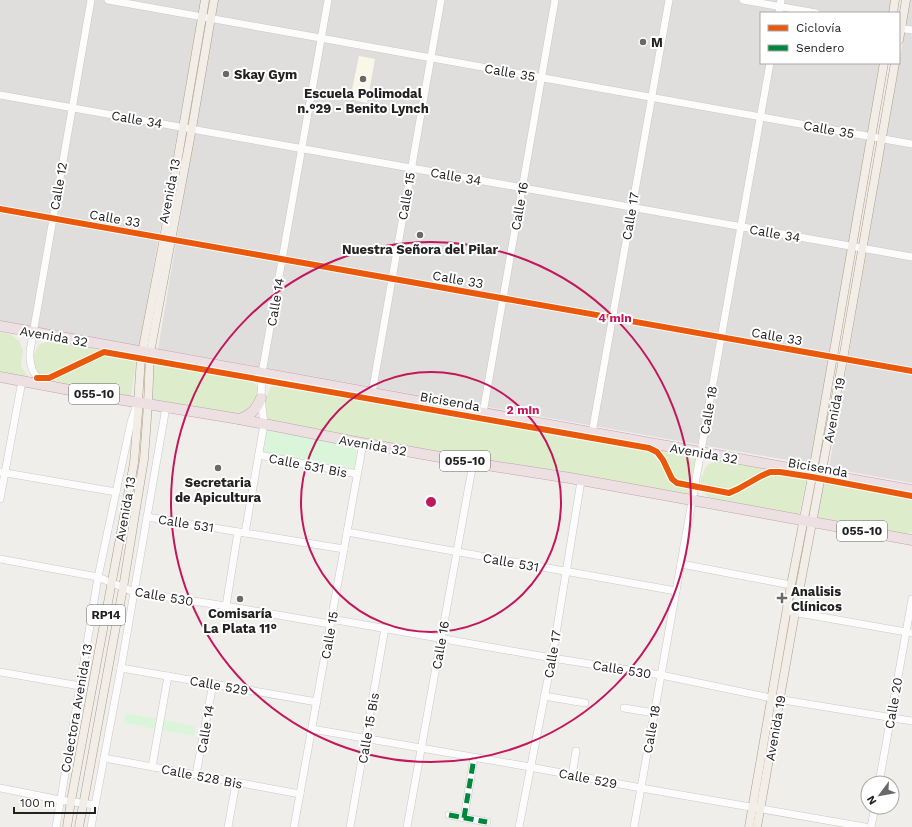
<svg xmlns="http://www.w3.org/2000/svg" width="912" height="827" font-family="'Work Sans',sans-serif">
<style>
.residential{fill:#dfdedc}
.education{fill:#f8f7e8}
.grass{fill:#ddeccb}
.park{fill:#daf5da}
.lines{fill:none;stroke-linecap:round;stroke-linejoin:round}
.minor-casing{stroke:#c9c8c7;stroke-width:8}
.major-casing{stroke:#a79c86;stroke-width:9}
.highway-casing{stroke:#c5a2ac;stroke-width:11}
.minor{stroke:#fdfcfc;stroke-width:7}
.major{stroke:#f3ede7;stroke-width:8}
.highway{stroke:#ece0e2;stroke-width:10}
.quiet{stroke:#00873e;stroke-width:5;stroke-dasharray:10 5;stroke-linecap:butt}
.cycleway-casing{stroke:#fff;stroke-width:8}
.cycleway{stroke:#e8590c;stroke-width:6}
.ring{fill:none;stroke:#c2185b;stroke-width:2}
.poi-dot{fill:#6a6968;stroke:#fff;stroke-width:1.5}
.labels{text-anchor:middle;stroke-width:4;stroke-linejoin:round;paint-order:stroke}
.shield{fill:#fff;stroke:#646464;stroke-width:1}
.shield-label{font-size:12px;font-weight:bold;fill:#222}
.poi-label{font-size:13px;font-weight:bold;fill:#222;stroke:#fff}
.street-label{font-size:13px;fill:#222;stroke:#fff}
.centre{fill:#c2185b;stroke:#fff;stroke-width:2}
.ring-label{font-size:12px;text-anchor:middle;font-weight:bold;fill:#c2185b;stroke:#fff;stroke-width:4;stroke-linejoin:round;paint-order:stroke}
</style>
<rect width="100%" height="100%" fill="#f0eeeb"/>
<g class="residential">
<path d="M 0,0 L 201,0 L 139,347 L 0,322 Z"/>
<path d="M 217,0 L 891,0 L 889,13 L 761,13 L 761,63 L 880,63 L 810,464 L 158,349 Z"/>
<path d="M 910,0 L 912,0 L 912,483 L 829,468 Z"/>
</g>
<path class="education" d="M 359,56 L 375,59 L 367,103 L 350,99 Z"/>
<g class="grass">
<path d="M 0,332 L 10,334 L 19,341 L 23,351 L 21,366 L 30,379 L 0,374 Z"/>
<path d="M 50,341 L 137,356 L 131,396 L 43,382 C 32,364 28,362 40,344 Z"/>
<path d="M 154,359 L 246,374 L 258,388 L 257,403 L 240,416 L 153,402 Z"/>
<path d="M 284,383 L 696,455 L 688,497 L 267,423 L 265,399 L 271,387 Z"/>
<path d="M 721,460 L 807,476 L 799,516 L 715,502 C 703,495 697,486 703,473 C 704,472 705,468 706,467 C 710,463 716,461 721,460 Z"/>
<path d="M 823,478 L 912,495 L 912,532 L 904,535 L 816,519 Z"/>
</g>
<g class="park">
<path d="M 266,429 L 357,445 L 354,468 L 264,453 Z"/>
<path d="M 126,713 L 195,726 L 194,736 L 124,723 Z"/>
</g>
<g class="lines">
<defs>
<g id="minor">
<path d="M 108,0 L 912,144"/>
<path d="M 743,0 L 816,13"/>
<path d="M 779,13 L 781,0"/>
<path d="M 899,28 L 912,30"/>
<path d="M 0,95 L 912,257"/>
<path d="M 0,209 L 912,371"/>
<path d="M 45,383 C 32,376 29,365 30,351 L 91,0"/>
<path d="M 372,393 L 441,0"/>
<path d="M 483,413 L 555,0"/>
<path d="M 592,433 L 669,0"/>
<path d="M 259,455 L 357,474"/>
<path d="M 0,472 L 116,492"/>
<path d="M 0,499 L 22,381"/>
<path d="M 147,517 L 344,549"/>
<path d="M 347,532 L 676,591"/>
<path d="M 245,533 L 264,424 L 261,398 L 262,373 L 328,0"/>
<path d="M 0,559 L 98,577 L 134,592 L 226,606 L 330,624"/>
<path d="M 681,564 L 791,585"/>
<path d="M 226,606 L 238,532"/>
<path d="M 787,611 L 912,633"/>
<path d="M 331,619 L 552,658 L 661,675 L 771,698 L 912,721"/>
<path d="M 121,668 L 317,702"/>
<path d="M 0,672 L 80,686"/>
<path d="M 544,696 L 585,703"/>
<path d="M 624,708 L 654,713"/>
<path d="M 312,729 L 530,767 L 641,788 L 865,827"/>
<path d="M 104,758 L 300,794"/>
<path d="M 152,767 L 168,676"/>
<path d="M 196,775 L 213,683"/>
<path d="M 572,775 L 576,751"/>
<path d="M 879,783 L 912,599"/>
<path d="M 0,788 L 60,800 L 95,805"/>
<path d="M 449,815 L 487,822"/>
<path d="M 464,818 L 474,758"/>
<path d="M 56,827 L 80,686 L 98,577 L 131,422 L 137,404"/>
<path d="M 91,827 L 121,668 L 166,407"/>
<path d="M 228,827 L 236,783"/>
<path d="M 294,827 L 363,443"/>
<path d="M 350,827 L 385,628"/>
<path d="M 407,827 L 473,463"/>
<path d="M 519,827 L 552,658 L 581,481"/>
<path d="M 634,827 L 770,63"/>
<path d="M 871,827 L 875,807"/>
</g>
<g id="major">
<path d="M 893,13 L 895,0"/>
<path d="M 899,40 L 906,0"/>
<path d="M 67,827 L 71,801 L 134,463 L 138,413 L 138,402 L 141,358 L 164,238 L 205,0"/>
<path d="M 79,827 L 123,588 L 144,459 L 148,404 L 150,353 L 192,128 L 214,0"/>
<path d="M 749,827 L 791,585 L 812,477 L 884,63"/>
<path d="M 757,827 L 795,613 L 843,359 L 895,63"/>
</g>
<g id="highway">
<path d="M 0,326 L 912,490"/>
<path d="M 0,377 L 123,400 L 239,419 L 356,442 L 473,463 L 570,478 L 912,540"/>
<path d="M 239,419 C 251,415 256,410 261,398"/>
</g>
</defs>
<use href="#minor" class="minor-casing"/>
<use href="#major" class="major-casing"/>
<use href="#highway" class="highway-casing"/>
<use href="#minor" class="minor"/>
<use href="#major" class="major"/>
<use href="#highway" class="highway"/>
<g class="quiet">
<path d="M 449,815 L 487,822"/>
<path d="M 464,818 L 474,758"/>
</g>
<defs>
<g id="cycleway">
<path d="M 0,209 L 912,371"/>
<path d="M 37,378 L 49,378 L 104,352 L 649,448 L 657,452 L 663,460 L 672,479 L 677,483 L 729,493 L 738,489 L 761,476 L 770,472 L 780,472 L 812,477 L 912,496"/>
</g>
</defs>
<use href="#cycleway" class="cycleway-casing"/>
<use href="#cycleway" class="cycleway"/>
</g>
<g class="ring">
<circle cx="431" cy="502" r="130"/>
<circle cx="431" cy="502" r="260"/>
</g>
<g class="poi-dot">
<circle cx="643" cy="42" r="4"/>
<circle cx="226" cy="74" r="4"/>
<circle cx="363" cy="79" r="4"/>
<circle cx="420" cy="235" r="4"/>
<circle cx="218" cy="468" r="4"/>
<path d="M780 592h4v4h4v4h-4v4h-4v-4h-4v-4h4z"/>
<circle cx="240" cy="599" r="4"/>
</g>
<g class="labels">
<g class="shield">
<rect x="69" y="384" width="50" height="20" rx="3"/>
<rect x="440" y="451" width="50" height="20" rx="3"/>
<rect x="837" y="521" width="50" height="20" rx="3"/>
<rect x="87" y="605" width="38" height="20" rx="3"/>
</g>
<g class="shield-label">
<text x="94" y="398">055-10</text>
<text x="465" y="465">055-10</text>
<text x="862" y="535">055-10</text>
<text x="106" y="619">RP14</text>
</g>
<g class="poi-label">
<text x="651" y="47" text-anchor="start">M</text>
<text x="234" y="79" text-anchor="start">Skay Gym</text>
<text x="363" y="98">Escuela Polimodal<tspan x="363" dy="15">n.°29 - Benito Lynch</tspan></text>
<text x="420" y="254">Nuestra Señora del Pilar</text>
<text x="218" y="487">Secretaria<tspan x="218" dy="15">de Apicultura</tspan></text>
<text x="791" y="596" text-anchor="start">Analisis<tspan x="791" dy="15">Clínicos</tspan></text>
<text x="240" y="618">Comisaría<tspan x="240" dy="15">La Plata 11°</tspan></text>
</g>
<g class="street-label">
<text transform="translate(510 72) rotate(10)" y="5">Calle 35</text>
<text transform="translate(137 119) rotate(10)" y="5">Calle 34</text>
<text transform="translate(829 129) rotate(10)" y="5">Calle 35</text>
<text transform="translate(456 176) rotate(10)" y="5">Calle 34</text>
<text transform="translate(58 186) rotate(-80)" y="5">Calle 12</text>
<text transform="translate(169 191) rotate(-79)" y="5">Avenida 13</text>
<text transform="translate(406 196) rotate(-80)" y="5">Calle 15</text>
<text transform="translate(519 206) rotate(-80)" y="5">Calle 16</text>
<text transform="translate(630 216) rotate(-80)" y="5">Calle 17</text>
<text transform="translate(115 218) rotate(10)" y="5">Calle 33</text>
<text transform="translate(775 233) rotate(10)" y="5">Calle 34</text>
<text transform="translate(458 279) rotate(10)" y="5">Calle 33</text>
<text transform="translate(275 302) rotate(-80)" y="5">Calle 14</text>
<text transform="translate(54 336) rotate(10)" y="5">Avenida 32</text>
<text transform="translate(777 336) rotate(10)" y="5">Calle 33</text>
<text transform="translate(450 401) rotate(10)" y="5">Bicisenda</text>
<text transform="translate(708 410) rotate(-80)" y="5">Calle 18</text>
<text transform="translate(834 410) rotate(-79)" y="5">Avenida 19</text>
<text transform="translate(373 445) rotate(10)" y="5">Avenida 32</text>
<text transform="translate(704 453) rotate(10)" y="5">Avenida 32</text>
<text transform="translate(308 465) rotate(11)" y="5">Calle 531 Bis</text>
<text transform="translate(818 467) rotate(10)" y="5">Bicisenda</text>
<text transform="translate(125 509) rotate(-80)" y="5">Avenida 13</text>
<text transform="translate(186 523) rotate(9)" y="5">Calle 531</text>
<text transform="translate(511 562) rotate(10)" y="5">Calle 531</text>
<text transform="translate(164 596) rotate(10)" y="5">Calle 530</text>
<text transform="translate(329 635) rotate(-80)" y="5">Calle 15</text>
<text transform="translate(440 645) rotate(-80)" y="5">Calle 16</text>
<text transform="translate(552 654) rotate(-80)" y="5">Calle 17</text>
<text transform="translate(622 669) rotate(9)" y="5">Calle 530</text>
<text transform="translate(219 685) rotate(10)" y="5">Calle 529</text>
<text transform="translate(893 703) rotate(-80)" y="5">Calle 20</text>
<text transform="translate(76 708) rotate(-80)" y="5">Colectora Avenida 13</text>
<text transform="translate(368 728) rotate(-80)" y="5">Calle 15 Bis</text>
<text transform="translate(775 728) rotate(-80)" y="5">Avenida 19</text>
<text transform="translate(205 729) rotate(-80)" y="5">Calle 14</text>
<text transform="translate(651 729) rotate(-80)" y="5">Calle 18</text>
<text transform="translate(202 776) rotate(11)" y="5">Calle 528 Bis</text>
<text transform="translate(588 778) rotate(11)" y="5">Calle 529</text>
</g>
</g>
<circle cx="431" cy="502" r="6" class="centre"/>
<g class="ring-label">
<text x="615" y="322">4 min</text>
<text x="523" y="414">2 min</text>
</g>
<rect x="760" y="12" width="140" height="52" fill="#ffffff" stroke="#a7a7a7"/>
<rect x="768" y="25" width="20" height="6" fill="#e8590c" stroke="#a7a7a7"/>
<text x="796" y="32" font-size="12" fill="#222222">Ciclovía</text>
<rect x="768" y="45" width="20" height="6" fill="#00873e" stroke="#a7a7a7"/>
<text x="796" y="52" font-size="12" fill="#222222">Sendero</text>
<g transform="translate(880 795) rotate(238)"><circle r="19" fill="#ffffff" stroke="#a7a7a7"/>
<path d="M0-3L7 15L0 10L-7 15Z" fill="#6a6968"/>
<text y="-6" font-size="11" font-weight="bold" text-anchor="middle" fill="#222222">N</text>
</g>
<path d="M14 807v6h81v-6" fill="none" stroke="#222222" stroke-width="2"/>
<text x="20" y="807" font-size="12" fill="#222222" stroke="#ffffff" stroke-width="3" paint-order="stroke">100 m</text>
</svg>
